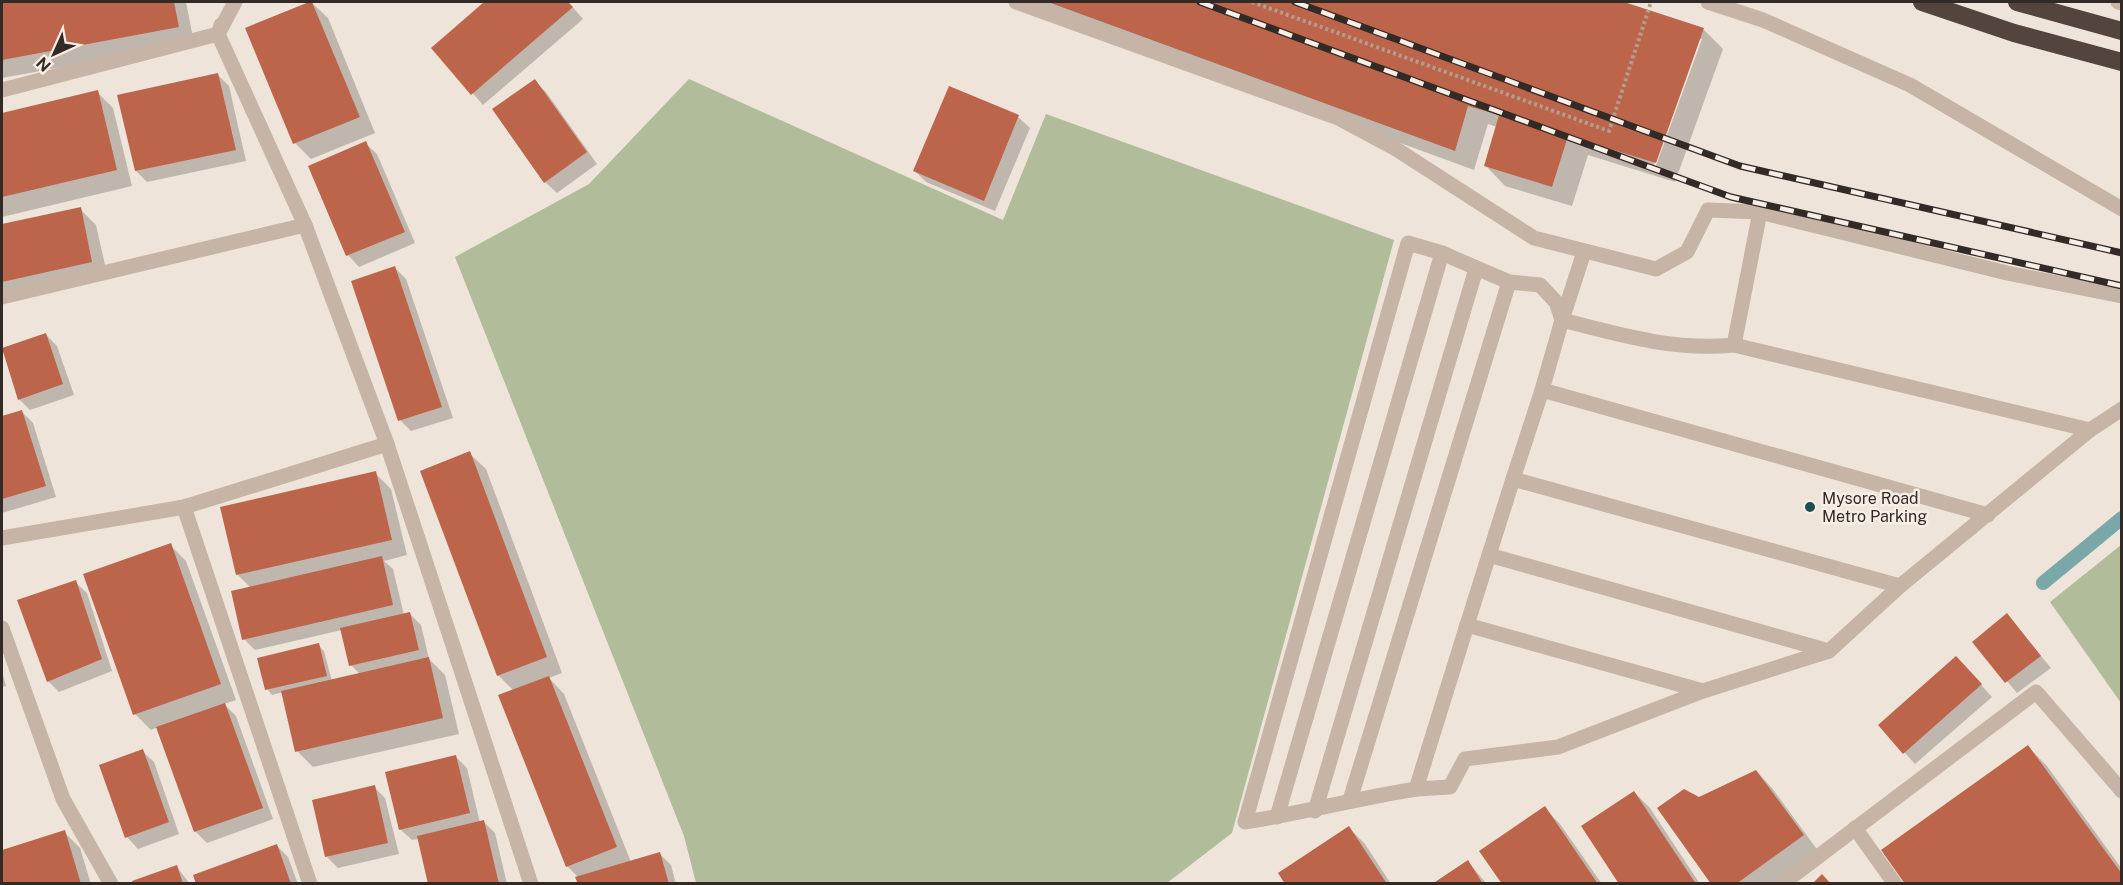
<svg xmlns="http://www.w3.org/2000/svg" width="2123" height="885" font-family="'Public Sans',sans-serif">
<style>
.green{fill:#b1bc9b}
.shadow{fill:#0003;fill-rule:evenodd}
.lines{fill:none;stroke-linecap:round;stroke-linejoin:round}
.stream{stroke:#7aa8a9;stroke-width:14}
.building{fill:#bc654a}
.path{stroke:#b19e91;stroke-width:4;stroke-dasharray:3 3;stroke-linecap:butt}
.minor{stroke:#c6b4a6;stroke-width:15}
.highway{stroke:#53443e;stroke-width:18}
.rail-casing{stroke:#322a26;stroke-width:7}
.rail{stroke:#f7efe5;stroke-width:4.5;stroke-dasharray:14;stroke-linecap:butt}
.poi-dot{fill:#204d50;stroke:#f7efe5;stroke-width:2}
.labels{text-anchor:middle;stroke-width:5;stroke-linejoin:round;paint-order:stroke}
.poi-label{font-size:16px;fill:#322a26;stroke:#f7efe5;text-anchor:start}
</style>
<rect width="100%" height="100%" fill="#efe4d9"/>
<g class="green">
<path d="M 689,79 L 1003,220 L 1046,114 L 1394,240 L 1232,833 L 1167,883 L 696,883 L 684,836 L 455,257 L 589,184 Z"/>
<path d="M 2121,545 L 2121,703 L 2050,602 Z"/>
</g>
<g class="shadow">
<path d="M 2,2 L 186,2 L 194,43 L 2,78 Z"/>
<path d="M 311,2 L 328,18 L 375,133 L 311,159 L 295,143 L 247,28 Z"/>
<path d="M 486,2 L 568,2 L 583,19 L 483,105 L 433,48 Z"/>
<path d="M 1016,2 L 1618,2 L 1704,30 L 1723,49 L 1675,182 L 1588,155 L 1572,206 L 1505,186 L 1486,166 L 1497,127 L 1488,124 L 1474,170 ZM 1699,39 L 1702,39 L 1654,171 L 1652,170 Z"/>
<path d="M 218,75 L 229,86 L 246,161 L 147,182 L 136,171 Z"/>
<path d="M 534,81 L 546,92 L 597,164 L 557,193 L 545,182 Z"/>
<path d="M 950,88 L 1018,117 L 1030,128 L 995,211 L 926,182 L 915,171 Z"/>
<path d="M 97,92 L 113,108 L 132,186 L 2,217 L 2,115 Z"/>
<path d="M 365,143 L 377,154 L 415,243 L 359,267 L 348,255 L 310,166 Z"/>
<path d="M 80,209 L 96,225 L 108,278 L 2,301 L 2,226 Z"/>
<path d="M 395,268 L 406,279 L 453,418 L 411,431 L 400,420 Z"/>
<path d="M 45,334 L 57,346 L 74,395 L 30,410 L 19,399 L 2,349 Z"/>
<path d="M 21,411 L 33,423 L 56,497 L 2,513 L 2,418 Z"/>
<path d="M 469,453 L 486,469 L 562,673 L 549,678 L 564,694 L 631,862 L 659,853 L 671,865 L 676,884 L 579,884 L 577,876 L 567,866 L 514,691 L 498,675 Z"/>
<path d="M 375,473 L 391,489 L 407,555 L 384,561 L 393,569 L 404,615 L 410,614 L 421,625 L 429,659 L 445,675 L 459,734 L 313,767 L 297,751 L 283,692 L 272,695 L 267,689 L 318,645 L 324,651 L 332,681 L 360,674 L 351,665 L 342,630 L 255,650 L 244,639 L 251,588 L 238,575 L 222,508 Z"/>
<path d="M 170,545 L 186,561 L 236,700 L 224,704 L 236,716 L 273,819 L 207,843 L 195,831 L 158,727 L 151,730 L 135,714 Z"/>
<path d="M 75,582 L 87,593 L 112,671 L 59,692 L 48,681 Z"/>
<path d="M 2007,615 L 2051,668 L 2017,693 L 1974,642 Z"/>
<path d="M 1967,669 L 1992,697 L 1915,764 L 1880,726 Z"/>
<path d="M 2,671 L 6,686 L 2,687 Z"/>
<path d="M 2028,747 L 2047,766 L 2122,869 L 2122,884 Z"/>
<path d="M 142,751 L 154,762 L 179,834 L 138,849 L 127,837 Z"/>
<path d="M 456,757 L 467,768 L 480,823 L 484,822 L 495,833 L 507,884 L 430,884 L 419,839 L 412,840 L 400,829 Z"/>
<path d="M 1756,771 L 1772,788 L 1819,852 L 1775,884 L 1713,884 Z"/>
<path d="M 374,787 L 385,798 L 399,854 L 338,868 L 327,857 Z"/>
<path d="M 1634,792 L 1650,808 L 1700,884 L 1621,884 Z"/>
<path d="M 1544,808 L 1560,824 L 1602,884 L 1504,884 Z"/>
<path d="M 1349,828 L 1365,844 L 1391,884 L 1286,884 Z"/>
<path d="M 64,832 L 80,848 L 91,884 L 2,884 L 2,851 Z"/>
<path d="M 277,846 L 288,857 L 298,884 L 197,884 Z"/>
<path d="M 1468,862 L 1487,884 L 1434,884 Z"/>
<path d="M 177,867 L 190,884 L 134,884 Z"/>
</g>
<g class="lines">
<path class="stream" d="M 2043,583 L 2122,518"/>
</g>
<g class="building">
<path d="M 2,2 L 174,2 L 179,27 L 2,60 Z"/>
<path d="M 309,2 L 312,2 L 360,117 L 293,144 L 245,28 Z"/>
<path d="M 484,2 L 568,2 L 573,7 L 471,95 L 431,48 Z"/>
<path d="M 1048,2 L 1624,2 L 1704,28 L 1656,163 L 1568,136 L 1552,187 L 1484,166 L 1499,115 L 1468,106 L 1455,151 Z"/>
<path d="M 218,73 L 236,150 L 135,171 L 117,95 Z"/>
<path d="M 535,79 L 587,152 L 544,183 L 492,109 Z"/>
<path d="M 949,86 L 1019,115 L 984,201 L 913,171 Z"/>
<path d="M 98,90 L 117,170 L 2,197 L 2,113 Z"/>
<path d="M 366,141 L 405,232 L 346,256 L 308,166 Z"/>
<path d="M 81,207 L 92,262 L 2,282 L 2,224 Z"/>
<path d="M 395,266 L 442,407 L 398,421 L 351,281 Z"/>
<path d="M 46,333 L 63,384 L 18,400 L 2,348 Z"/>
<path d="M 22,410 L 46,486 L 2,499 L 2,416 Z"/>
<path d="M 470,451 L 547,657 L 497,676 L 420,471 Z"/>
<path d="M 376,471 L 392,540 L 236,575 L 220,507 Z"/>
<path d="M 171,543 L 221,684 L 133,715 L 83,574 Z"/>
<path d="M 382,556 L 393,605 L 242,640 L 231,591 Z"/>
<path d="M 76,580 L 102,659 L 47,682 L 17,600 Z"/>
<path d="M 410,612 L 419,650 L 349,666 L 340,628 Z"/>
<path d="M 2007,613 L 2041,656 L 2005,683 L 1972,642 Z"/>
<path d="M 319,643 L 327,676 L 265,690 L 257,658 Z"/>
<path d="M 1956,656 L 1982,684 L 1903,754 L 1878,725 Z"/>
<path d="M 429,657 L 443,718 L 295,752 L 281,691 Z"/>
<path d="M 549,676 L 617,847 L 566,867 L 498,695 Z"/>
<path d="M 225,703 L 263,808 L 194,832 L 156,727 Z"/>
<path d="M 2028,745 L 2122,874 L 2122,884 L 1905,884 L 1881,850 Z"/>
<path d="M 143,749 L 169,822 L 125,838 L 99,765 Z"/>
<path d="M 456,755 L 470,813 L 399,830 L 385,772 Z"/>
<path d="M 1756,770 L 1804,835 L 1736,884 L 1711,884 L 1657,808 L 1684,789 L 1699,797 Z"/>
<path d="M 375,785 L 388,843 L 325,857 L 312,800 Z"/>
<path d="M 1634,791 L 1696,884 L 1619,884 L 1581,826 Z"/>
<path d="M 1545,806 L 1598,884 L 1502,884 L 1479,851 Z"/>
<path d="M 484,820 L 499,884 L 428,884 L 417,836 Z"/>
<path d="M 1349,826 L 1387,884 L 1285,884 L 1278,873 Z"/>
<path d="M 65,830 L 81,884 L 2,884 L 2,850 Z"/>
<path d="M 277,844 L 291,884 L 196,884 L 193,875 Z"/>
<path d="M 660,852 L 669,884 L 578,884 L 575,877 Z"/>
<path d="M 1468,860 L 1483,884 L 1432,884 Z"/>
<path d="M 177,865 L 183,884 L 133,884 L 132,881 Z"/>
<path d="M 1822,874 L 1831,884 L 1812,884 Z"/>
</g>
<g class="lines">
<path class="path" d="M 1252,2 L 1609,131 L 1651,2"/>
<g class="minor">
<path d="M 1016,2 L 1338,118 L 1396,149 L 1534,238 L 1656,269 L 1687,252 L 1708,210 L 1760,212 L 2007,273 L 2122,296"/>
<path d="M 1708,2 L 1763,20 L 1910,85 L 2122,209"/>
<path d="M 2118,2 L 2122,3"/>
<path d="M 221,25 L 218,34 L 305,225 L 387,444 L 531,884"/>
<path d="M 2,90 L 218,34 L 235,2"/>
<path d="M 1584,252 L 1562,320 C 1620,335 1674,351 1734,345 L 2090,430"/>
<path d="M 2,297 L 305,225"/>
<path d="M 1734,345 L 1760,212"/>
<path d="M 1542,390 L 1513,479 L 1900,586"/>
<path d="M 1513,479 L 1489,555 L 1829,651"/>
<path d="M 184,507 L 310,884"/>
<path d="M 2,538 L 184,507 L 387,444"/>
<path d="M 1489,555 L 1467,625 L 1703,691"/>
<path d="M 1467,625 L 1416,789 L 1450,787 L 1465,759 L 1558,747 L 1703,691 L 1829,651 L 1900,586 L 2090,430 L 2122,409"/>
<path d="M 2,628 L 63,799 L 111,884"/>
<path d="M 1416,789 C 1359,798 1303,813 1245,822 L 1408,243 L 1442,253 L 1509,282 L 1540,285 L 1556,302 L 1562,320 L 1542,390 L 1988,515"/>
<path d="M 1350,800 L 1509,282"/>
<path d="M 1315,811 L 1476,269"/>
<path d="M 1277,817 L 1442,253"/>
<path d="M 1855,828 L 1895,884"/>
<path d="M 1782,884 L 2036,692 L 2122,791"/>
</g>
<g class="highway">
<path d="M 1922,2 L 2014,33 L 2122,62"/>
<path d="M 2017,2 L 2122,31"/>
</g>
<defs>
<g id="rail">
<path d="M 1200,2 L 1731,197 L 2122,286"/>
<path d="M 1295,2 L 1740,166 L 2122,253"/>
</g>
</defs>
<use href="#rail" class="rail-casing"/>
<use href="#rail" class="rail"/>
</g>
<circle class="poi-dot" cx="1810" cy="507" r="6"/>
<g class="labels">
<g class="poi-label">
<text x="1822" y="504">Mysore Road<tspan x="1822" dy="18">Metro Parking</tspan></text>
</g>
</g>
<rect width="2123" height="885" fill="none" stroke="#322a26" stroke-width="6"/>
<g transform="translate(54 54) rotate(225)" stroke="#f7efe5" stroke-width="4.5" paint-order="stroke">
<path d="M0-4.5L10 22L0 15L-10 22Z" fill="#322a26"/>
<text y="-9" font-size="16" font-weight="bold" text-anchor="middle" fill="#322a26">N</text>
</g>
</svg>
